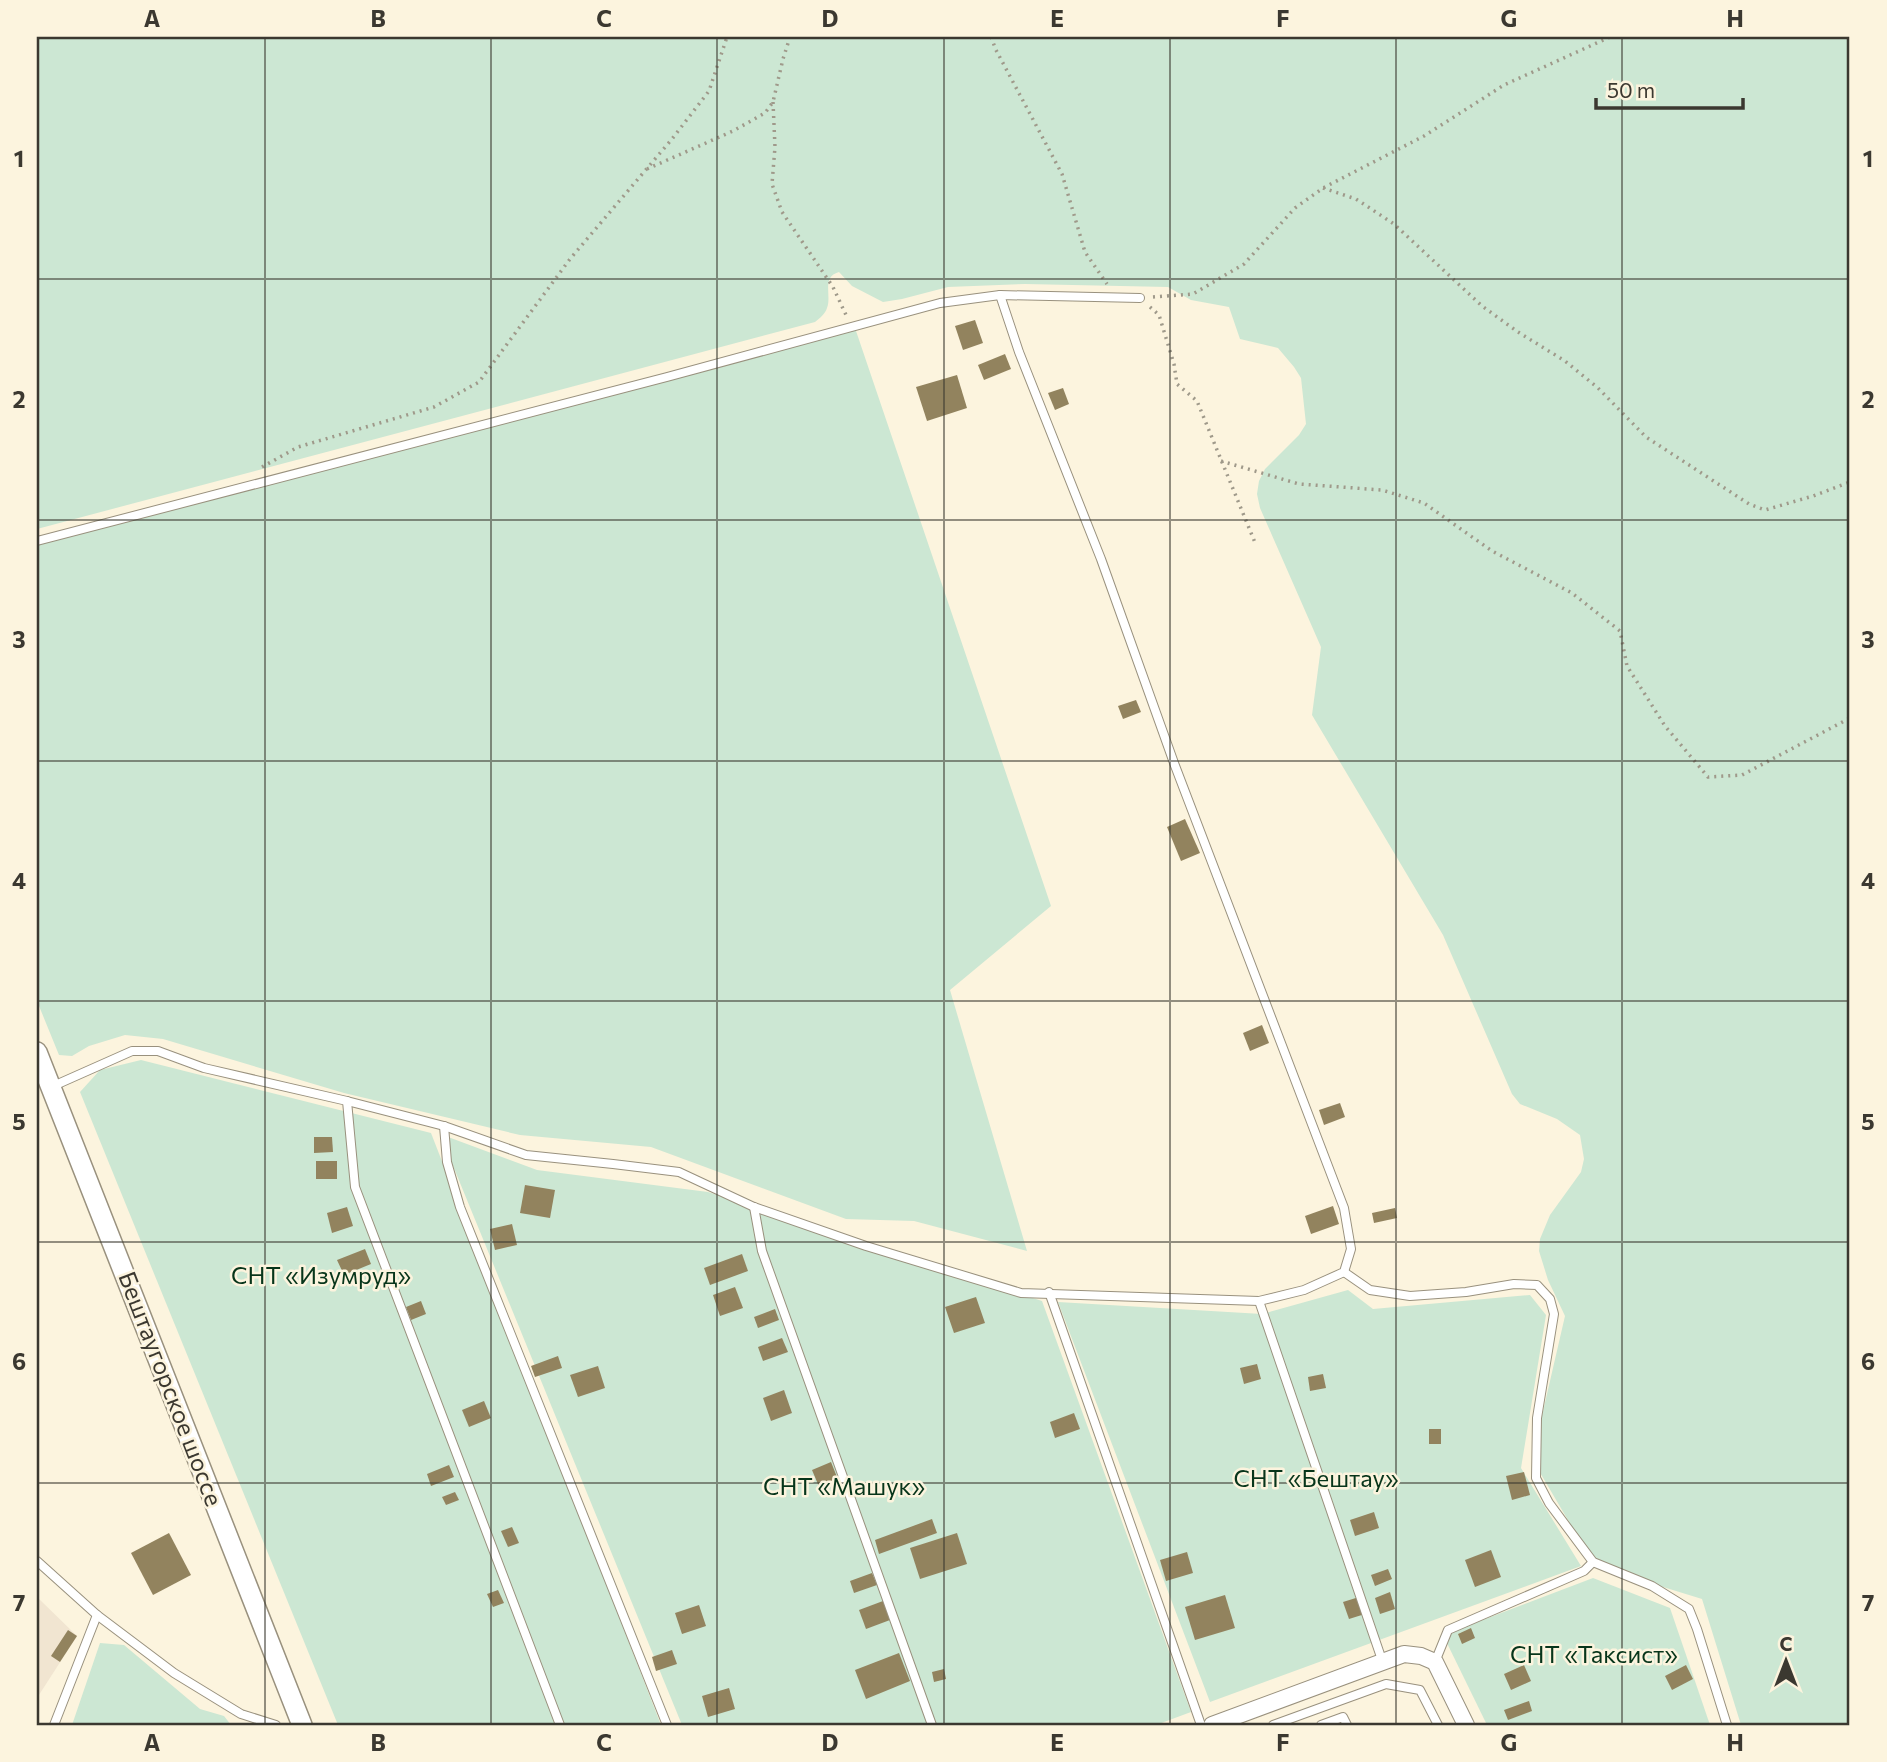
<svg xmlns="http://www.w3.org/2000/svg" width="1887" height="1762" font-family="Commissioner,sans-serif">
<style>
.industrial{fill:#f1e5d1}
.green{fill:#cce7d3}
.building{fill:#92835e}
.lines{fill:none;stroke-linecap:round;stroke-linejoin:round}
.service-casing{stroke:#99917e;stroke-width:10}
.minor-casing{stroke:#99917e;stroke-width:18}
.tertiary-casing{stroke:#99917e;stroke-width:22}
.path{stroke:#9f998a;stroke-width:3.5;stroke-dasharray:2 5;stroke-linecap:butt}
.service{stroke:#fff;stroke-width:8}
.minor{stroke:#fff;stroke-width:16}
.tertiary{stroke:#fff;stroke-width:19}
.grid{fill:none;stroke:#3b3830;stroke-width:2;stroke-opacity:0.55}
.labels{text-anchor:middle;stroke-width:5;stroke-linejoin:round;paint-order:stroke}
.park-label{font-size:24px;fill:#07351a;stroke:#fcf4de}
.street-label{font-size:24px;fill:#3b3830;stroke:#fcf4de}
.neatline{fill:none;stroke:#3b3830;stroke-width:2.5}
.grid-label{font-size:23px;text-anchor:middle;font-weight:bold;fill:#3b3830}
</style>
<rect width="100%" height="100%" fill="#fcf4de"/>
<path class="industrial" d="M 37,1597 L 77,1636 L 37,1698 Z"/>
<g class="green">
<path d="M 37,37 L 1850,37 L 1850,1725 L 1741,1725 L 1702,1599 L 1595,1566 L 1532,1459 L 1565,1316 L 1548,1280 L 1539,1251 L 1540,1239 L 1550,1215 L 1581,1172 L 1584,1159 L 1580,1135 L 1557,1119 L 1520,1104 L 1512,1094 L 1443,935 L 1312,715 L 1321,647 L 1260,508 L 1257,494 L 1259,481 L 1265,469 L 1299,435 L 1306,424 L 1301,378 L 1294,367 L 1278,348 L 1240,339 L 1229,307 L 1191,300 L 1168,287 L 1025,284 L 948,287 L 902,299 L 883,302 L 852,286 L 839,272 C 821,277 832,295 827,308 C 825,314 820,318 815,322 L 37,529 Z"/>
<path d="M 855,328 L 1051,906 L 950,990 L 1027,1251 L 914,1221 L 846,1219 L 651,1147 L 520,1135 L 344,1093 L 163,1039 L 125,1035 L 89,1046 L 72,1056 L 59,1055 L 37,1001 L 37,540 Z"/>
<path d="M 141,1060 L 431,1133 L 661,1725 L 338,1725 L 80,1092 L 100,1070 Z"/>
<path d="M 440,1134 L 537,1170 L 708,1192 L 1042,1301 L 1191,1712 L 1156,1725 L 682,1725 Z"/>
<path d="M 1348,1290 L 1373,1309 L 1530,1295 L 1546,1315 L 1521,1468 L 1581,1566 L 1210,1702 L 1058,1302 L 1262,1314 Z"/>
<path d="M 1593,1578 L 1670,1608 L 1710,1725 L 1487,1725 L 1443,1635 Z"/>
<path d="M 100,1643 L 124,1645 L 200,1709 L 224,1716 L 231,1725 L 72,1725 Z"/>
</g>
<g class="building">
<path d="M 975,320 L 983,343 L 963,350 L 955,326 Z"/>
<path d="M 1005,354 L 1011,369 L 984,380 L 978,365 Z"/>
<path d="M 957,375 L 967,408 L 927,421 L 916,387 Z"/>
<path d="M 1063,388 L 1069,404 L 1055,410 L 1048,393 Z"/>
<path d="M 1136,700 L 1141,712 L 1123,719 L 1118,706 Z"/>
<path d="M 1185,819 L 1200,853 L 1181,861 L 1167,827 Z"/>
<path d="M 1262,1025 L 1269,1043 L 1250,1051 L 1243,1033 Z"/>
<path d="M 1340,1103 L 1345,1117 L 1324,1125 L 1319,1110 Z"/>
<path d="M 314,1137 L 332,1137 L 333,1152 L 314,1153 Z"/>
<rect x="316" y="1161" width="21" height="18"/>
<path d="M 525,1185 L 555,1190 L 550,1218 L 520,1213 Z"/>
<path d="M 1333,1206 L 1339,1224 L 1311,1234 L 1305,1216 Z"/>
<path d="M 347,1207 L 353,1226 L 332,1233 L 327,1213 Z"/>
<path d="M 1395,1208 L 1397,1218 L 1374,1223 L 1372,1213 Z"/>
<path d="M 512,1224 L 517,1245 L 495,1250 L 490,1229 Z"/>
<path d="M 365,1249 L 371,1264 L 344,1275 L 337,1260 Z"/>
<path d="M 742,1254 L 748,1271 L 710,1285 L 704,1268 Z"/>
<path d="M 735,1287 L 743,1308 L 720,1316 L 713,1295 Z"/>
<path d="M 976,1297 L 985,1323 L 954,1333 L 945,1307 Z"/>
<path d="M 421,1301 L 426,1314 L 411,1320 L 406,1307 Z"/>
<path d="M 775,1309 L 779,1320 L 758,1328 L 754,1317 Z"/>
<path d="M 782,1338 L 788,1352 L 763,1361 L 758,1347 Z"/>
<path d="M 558,1356 L 562,1368 L 535,1377 L 531,1366 Z"/>
<path d="M 1257,1364 L 1261,1379 L 1244,1384 L 1240,1368 Z"/>
<path d="M 598,1366 L 605,1388 L 578,1397 L 570,1375 Z"/>
<path d="M 1323,1374 L 1326,1388 L 1310,1391 L 1308,1377 Z"/>
<path d="M 784,1390 L 792,1413 L 771,1421 L 763,1398 Z"/>
<path d="M 484,1401 L 491,1418 L 469,1427 L 462,1410 Z"/>
<path d="M 1074,1413 L 1080,1429 L 1055,1438 L 1050,1422 Z"/>
<rect x="1429" y="1429" width="12" height="15"/>
<path d="M 831,1462 L 839,1482 L 820,1489 L 812,1470 Z"/>
<path d="M 449,1465 L 454,1477 L 431,1486 L 427,1474 Z"/>
<path d="M 1524,1472 L 1530,1495 L 1512,1500 L 1506,1476 Z"/>
<path d="M 455,1492 L 459,1500 L 446,1505 L 442,1497 Z"/>
<path d="M 1374,1512 L 1379,1528 L 1355,1536 L 1350,1520 Z"/>
<path d="M 932,1519 L 937,1533 L 879,1554 L 875,1540 Z"/>
<path d="M 512,1527 L 519,1543 L 508,1547 L 501,1531 Z"/>
<path d="M 169,1533 L 191,1575 L 153,1595 L 131,1553 Z"/>
<path d="M 957,1533 L 967,1564 L 920,1579 L 910,1548 Z"/>
<path d="M 1491,1550 L 1501,1577 L 1475,1587 L 1465,1560 Z"/>
<path d="M 1187,1552 L 1193,1573 L 1166,1581 L 1160,1560 Z"/>
<path d="M 1388,1569 L 1392,1579 L 1375,1586 L 1371,1575 Z"/>
<path d="M 872,1573 L 877,1585 L 854,1593 L 850,1581 Z"/>
<path d="M 498,1590 L 504,1603 L 493,1607 L 487,1594 Z"/>
<path d="M 1390,1592 L 1395,1609 L 1380,1614 L 1375,1598 Z"/>
<path d="M 1225,1595 L 1235,1628 L 1195,1640 L 1185,1607 Z"/>
<path d="M 1359,1597 L 1365,1614 L 1349,1619 L 1343,1602 Z"/>
<path d="M 883,1601 L 890,1620 L 866,1629 L 859,1610 Z"/>
<path d="M 699,1605 L 706,1626 L 682,1634 L 675,1613 Z"/>
<path d="M 1471,1628 L 1475,1638 L 1462,1644 L 1458,1634 Z"/>
<path d="M 68,1630 L 77,1636 L 60,1662 L 51,1656 Z"/>
<path d="M 672,1650 L 677,1664 L 656,1671 L 652,1657 Z"/>
<path d="M 899,1653 L 910,1681 L 866,1699 L 855,1670 Z"/>
<path d="M 1524,1665 L 1531,1681 L 1511,1690 L 1504,1674 Z"/>
<path d="M 1686,1665 L 1693,1679 L 1672,1690 L 1665,1676 Z"/>
<path d="M 944,1669 L 946,1679 L 934,1682 L 932,1672 Z"/>
<path d="M 729,1688 L 735,1709 L 708,1717 L 702,1696 Z"/>
<path d="M 1529,1701 L 1532,1711 L 1508,1720 L 1504,1710 Z"/>
</g>
<g class="lines">
<defs>
<g id="service">
<path d="M 37,541 L 667,377 L 940,303 L 1000,295 L 1140,298"/>
<path d="M 51,1087 L 132,1051 L 158,1051 L 204,1068 L 347,1101 L 444,1126 L 526,1155 L 613,1164 L 679,1172 L 754,1207 L 866,1246 L 1021,1293 L 1259,1301 L 1304,1290 L 1344,1272 L 1351,1249 L 1344,1208 L 1174,763 L 1101,559 L 1019,352 L 1000,295"/>
<path d="M 347,1101 L 355,1187 L 560,1725"/>
<path d="M 444,1126 L 447,1162 L 460,1207 L 667,1725"/>
<path d="M 754,1207 L 762,1251 L 932,1725"/>
<path d="M 1344,1272 L 1370,1290 L 1410,1296 L 1466,1292 L 1514,1284 L 1537,1285 L 1550,1299 L 1554,1314 L 1537,1418 L 1536,1478 L 1549,1503 L 1593,1562 L 1652,1586 L 1689,1609 L 1697,1629 L 1727,1725"/>
<path d="M 1049,1292 L 1201,1725"/>
<path d="M 1259,1301 L 1382,1660"/>
<path d="M 37,1561 L 97,1615 L 174,1673 L 241,1714 L 276,1725"/>
<path d="M 1435,1662 L 1448,1630 L 1584,1571 L 1593,1562"/>
<path d="M 54,1725 L 97,1615"/>
<path d="M 1273,1725 L 1386,1684 L 1420,1690 L 1438,1725"/>
<path d="M 1321,1725 L 1343,1717 L 1347,1725"/>
</g>
<path id="minor" d="M 1212,1725 L 1404,1654 L 1421,1656 L 1435,1662 L 1466,1725"/>
<path id="tertiary" d="M 37,1052 L 302,1725"/>
</defs>
<use href="#service" class="service-casing"/>
<use href="#minor" class="minor-casing"/>
<use href="#tertiary" class="tertiary-casing"/>
<g class="path">
<path d="M 991,37 L 996,50 L 1062,174 L 1085,252 L 1107,284"/>
<path d="M 773,102 L 775,147 L 772,184 L 782,212 L 833,287 L 846,315"/>
<path d="M 647,169 L 733,131 L 765,113 L 773,102 L 783,59 L 790,37"/>
<path d="M 1323,188 L 1356,199 L 1394,224 L 1482,306 L 1518,332 L 1565,361 L 1598,388 L 1646,437 L 1749,504 L 1765,510 L 1813,496 L 1850,482"/>
<path d="M 1153,297 L 1193,294 L 1244,264 L 1295,208 L 1323,188 L 1424,136 L 1504,85 L 1610,37"/>
<path d="M 1150,307 L 1159,315 L 1174,364 L 1177,384 L 1197,401 L 1256,545"/>
<path d="M 1221,461 L 1299,484 L 1382,490 L 1424,503 L 1492,551 L 1572,593 L 1620,631 L 1627,666 L 1665,726 L 1708,777 L 1742,775 L 1850,718"/>
<path d="M 262,467 L 298,447 L 434,407 L 479,382 L 570,259 L 672,139 L 709,91 L 727,37"/>
</g>
<use href="#service" class="service"/>
<use href="#minor" class="minor"/>
<use href="#tertiary" class="tertiary"/>
</g>
<path class="grid" d="M 265,37 L 265,1725M 491,37 L 491,1725M 717,37 L 717,1725M 944,37 L 944,1725M 1170,37 L 1170,1725M 1396,37 L 1396,1725M 1622,37 L 1622,1725M 37,279 L 1850,279M 37,520 L 1850,520M 37,761 L 1850,761M 37,1001 L 1850,1001M 37,1242 L 1850,1242M 37,1483 L 1850,1483"/>
<g class="labels">
<g class="park-label">
<text x="321" y="1284">СНТ «Изумруд»</text>
<text x="1316" y="1487">СНТ «Бештау»</text>
<text x="844" y="1495">СНТ «Машук»</text>
<text x="1594" y="1663">СНТ «Таксист»</text>
</g>
<g class="street-label">
<text transform="translate(170 1389) rotate(69)" y="8">Бештаугорское шоссе</text>
</g>
</g>
<rect width="1887" height="1762" fill="none" stroke="#fcf4de" stroke-width="77"/>
<g transform="translate(1786 1661)" stroke="#fcf4de" stroke-width="5" paint-order="stroke">
<path d="M0-5L12 26L0 18L-12 26Z" fill="#3b3830"/>
<text y="-10" font-size="19" font-weight="bold" text-anchor="middle" fill="#3b3830">С</text>
</g>
<path d="M1596 98v10h147v-10" fill="none" stroke="#3b3830" stroke-width="3.5"/>
<text x="1607" y="98" font-size="21" fill="#3b3830" stroke="#fcf4de" stroke-width="5" paint-order="stroke">50 m</text>
<rect x="38" y="38" width="1810" height="1686" class="neatline"/>
<g class="grid-label">
<text x="152" y="27">A</text>
<text x="378" y="27">B</text>
<text x="604" y="27">C</text>
<text x="830" y="27">D</text>
<text x="1057" y="27">E</text>
<text x="1283" y="27">F</text>
<text x="1509" y="27">G</text>
<text x="1735" y="27">H</text>
<text x="19" y="167">1</text>
<text x="1868" y="167">1</text>
<text x="19" y="408">2</text>
<text x="1868" y="408">2</text>
<text x="19" y="648">3</text>
<text x="1868" y="648">3</text>
<text x="19" y="889">4</text>
<text x="1868" y="889">4</text>
<text x="19" y="1130">5</text>
<text x="1868" y="1130">5</text>
<text x="19" y="1370">6</text>
<text x="1868" y="1370">6</text>
<text x="19" y="1611">7</text>
<text x="1868" y="1611">7</text>
<text x="152" y="1751">A</text>
<text x="378" y="1751">B</text>
<text x="604" y="1751">C</text>
<text x="830" y="1751">D</text>
<text x="1057" y="1751">E</text>
<text x="1283" y="1751">F</text>
<text x="1509" y="1751">G</text>
<text x="1735" y="1751">H</text>
</g>
</svg>
